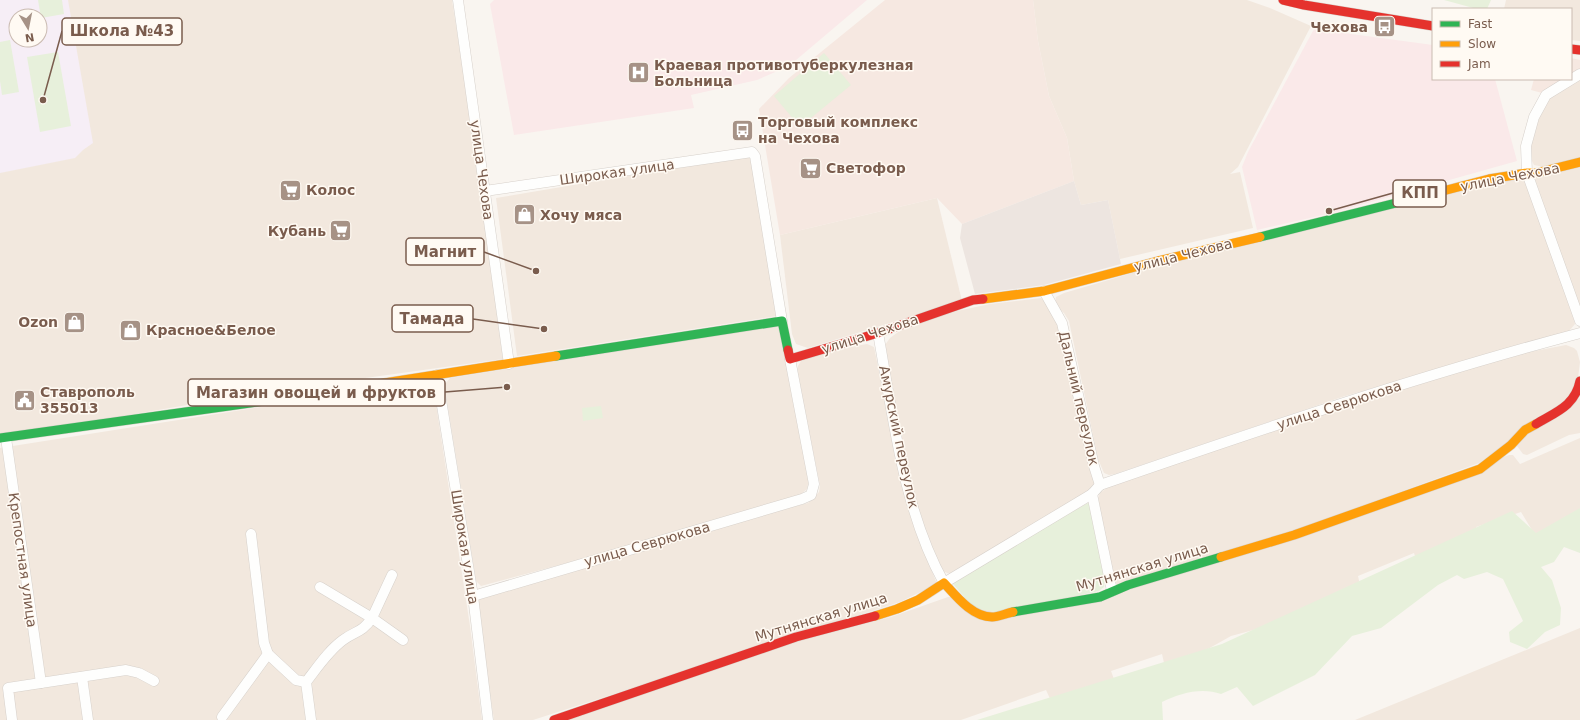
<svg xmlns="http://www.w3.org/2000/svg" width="1580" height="720" font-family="'DejaVu Sans',sans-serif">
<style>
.residential{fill:#f2e8de;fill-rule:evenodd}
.commercial{fill:#f6e8e1}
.industrial{fill:#ede5e0}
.education{fill:#f6eef6;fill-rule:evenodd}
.medical{fill:#fae9e9}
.green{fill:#e7f0db}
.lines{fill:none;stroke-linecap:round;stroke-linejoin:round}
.street-casing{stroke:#d7d1cb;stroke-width:11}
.fast-casing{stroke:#d9d2cb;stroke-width:10}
.slow-casing{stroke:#d9d2cb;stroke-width:10}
.jam-casing{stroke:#d9d2cb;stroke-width:10}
.street{stroke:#fefefd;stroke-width:10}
.fast{stroke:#30b455;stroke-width:9}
.slow{stroke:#ff9f0a;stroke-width:9}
.jam{stroke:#e5322d;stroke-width:9}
.labels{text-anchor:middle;stroke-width:3;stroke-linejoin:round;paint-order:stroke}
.poi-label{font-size:14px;font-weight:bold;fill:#7a5c4d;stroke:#fffaf3;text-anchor:start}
.street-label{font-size:14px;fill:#7a5c4d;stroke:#fffaf3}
.leader{fill:none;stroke:#7a5c4d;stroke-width:1.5}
.callout-dot{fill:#7a5c4d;stroke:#fffaf3;stroke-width:1.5}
.callout{fill:#fffaf3;stroke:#7a5c4d;stroke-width:1.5}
.callout-label{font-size:15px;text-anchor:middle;font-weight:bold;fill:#7a5c4d}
</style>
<rect width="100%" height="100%" fill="#f9f5f0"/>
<g class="residential">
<path d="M 0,0 L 452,0 L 475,148 L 503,359 L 264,392 L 123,416 L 0,434 ZM 16,16 L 40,16 L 40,40 L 16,40 Z"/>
<path d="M 1033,0 L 1247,0 L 1270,8 L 1311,26 L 1238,167 L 1230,174 L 1240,172 L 1253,228 L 1120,259 L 1108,200 L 1081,205 L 1074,181 L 1067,138 L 1049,96 L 1038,41 Z"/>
<path d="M 1506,0 L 1580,0 L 1580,41 L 1571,40 L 1571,9 L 1504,9 Z"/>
<path d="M 1580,80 L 1580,158 L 1544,167 L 1534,165 L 1530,157 L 1533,133 L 1545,105 L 1552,95 Z"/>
<path d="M 751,155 L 777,316 L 517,356 L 496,198 Z"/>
<path d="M 1580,167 L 1580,319 L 1533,179 Z"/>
<path d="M 1520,177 L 1526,181 L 1573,315 L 1575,324 L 1569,331 L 1342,397 L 1115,474 L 1109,475 L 1104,473 L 1098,459 L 1069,321 L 1064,313 L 1056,306 L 1055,302 L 1056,297 L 1064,293 L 1153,267 Z"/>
<path d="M 937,198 L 962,301 L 808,348 L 796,344 L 792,334 L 780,235 Z"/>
<path d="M 1041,298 L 1047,304 L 1059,324 L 1095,483 L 1087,492 L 950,574 L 942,571 L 927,538 L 913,493 L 893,393 L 885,345 L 890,338 L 905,327 L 957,311 L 990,304 Z"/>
<path d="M 776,326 L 781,329 L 809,479 L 807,489 L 800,495 L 619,549 L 481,586 L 476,581 L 445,389 L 445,384 L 450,378 Z"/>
<path d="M 867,344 L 874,347 L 903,489 L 917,534 L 937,584 L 900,602 L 533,720 L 494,720 L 476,599 L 666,540 L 808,503 L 819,492 L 820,485 L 797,373 L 798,366 L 801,361 L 834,350 Z"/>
<path d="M 1566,345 L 1574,348 L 1577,351 L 1580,362 L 1578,378 L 1569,398 L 1479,463 L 1288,533 L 1118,585 L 1114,582 L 1107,554 L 1098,498 L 1100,493 L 1108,487 L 1368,398 L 1508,356 Z"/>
<path d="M 430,383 L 434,391 L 470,626 L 482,720 L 0,720 L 0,448 L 261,407 Z"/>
<path d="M 1580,398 L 1580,433 L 1569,435 L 1527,455 L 1523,454 L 1517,446 L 1517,442 Z"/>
<path d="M 1580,438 L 1580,515 L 1535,535 L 1521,512 L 1476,527 L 1481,544 L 1424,584 L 1414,553 L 1358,576 L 1362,594 L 1306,616 L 1231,636 L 1199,654 L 1169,685 L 1162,654 L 1111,671 L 1115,682 L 1052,703 L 1046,690 L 961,720 L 568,720 L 788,644 L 891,617 L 948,597 L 1097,601 L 1509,455 L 1513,455 L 1520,464 Z"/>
<path d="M 1580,628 L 1580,720 L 1355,720 Z"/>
</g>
<g class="commercial">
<path d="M 885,0 L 1033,0 L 1038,41 L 1049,96 L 1067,138 L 1074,181 L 962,224 L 937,198 L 780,235 L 759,109 L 789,78 Z"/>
<path d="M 1571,58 L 1580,60 L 1580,70 L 1571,75 Z"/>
<path d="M 1534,79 L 1565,79 L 1542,93 L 1531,90 Z"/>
</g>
<path class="industrial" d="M 1074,181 L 1081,205 L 1108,200 L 1121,264 L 1044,285 L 975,294 L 960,238 L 962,224 Z"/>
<path class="education" d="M 0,0 L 68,0 L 93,143 L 83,150 L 75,158 L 0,173 ZM 16,16 L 40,16 L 40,40 L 16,40 Z"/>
<g class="medical">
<path d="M 494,0 L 867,0 L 789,66 L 757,80 L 691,95 L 694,108 L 514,135 L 490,4 Z"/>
<path d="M 1314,29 L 1433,45 L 1433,79 L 1495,79 L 1517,161 L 1332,213 L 1257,230 L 1242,167 L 1248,152 Z"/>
</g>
<g class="green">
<path d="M 38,0 L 62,0 L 64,14 L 41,18 Z"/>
<path d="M 1444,0 L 1491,0 L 1487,9 L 1477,9 Z"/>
<path d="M 10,40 L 19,92 L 2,95 L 0,81 L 0,42 Z"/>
<path d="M 58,52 L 71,126 L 40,132 L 27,57 Z"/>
<path d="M 824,53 L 851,85 L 800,127 L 774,96 Z"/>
<path d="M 601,406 L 603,418 L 583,421 L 582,408 Z"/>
<path d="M 1090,502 L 1105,579 L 1104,587 L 1099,591 L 1001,613 L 974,608 L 953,584 L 957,579 L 1045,526 Z"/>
<path d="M 1580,508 L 1580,553 L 1564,547 L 1554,562 L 1541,567 L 1552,580 L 1561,608 L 1560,625 L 1545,632 L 1527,649 L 1510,642 L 1509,632 L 1523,621 L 1503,579 L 1487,572 L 1464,579 L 1457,575 L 1438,585 L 1381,628 L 1352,636 L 1315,675 L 1253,706 L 1237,687 L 1221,694 C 1202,687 1180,693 1162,702 L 1163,720 L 977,720 L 1222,644 L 1512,511 L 1536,533 Z"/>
</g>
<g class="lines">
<defs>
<g id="street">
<path d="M 458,0 L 509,364"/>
<path d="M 1580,74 L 1546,95 L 1534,117 L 1526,146 L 1527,173 L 1580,321"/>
<path d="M 485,191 L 752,152 L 755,156 L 782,321"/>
<path d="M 1044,291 L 1062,323 L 1094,466 L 1100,485"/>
<path d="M 878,333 C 893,415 903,510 944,583 L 1092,494 L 1100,485"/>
<path d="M 437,375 L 473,596 L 488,720"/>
<path d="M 6,438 L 41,683"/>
<path d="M 1100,485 C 1259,430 1418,376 1580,333"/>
<path d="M 1092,494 L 1112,591"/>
<path d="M 251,534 L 264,643 L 268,654 L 296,680 L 306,682"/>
<path d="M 320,587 L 372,618 L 403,640"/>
<path d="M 473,596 L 802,499 L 811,495 L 814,484 L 790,359"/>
<path d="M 82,677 L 88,720"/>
<path d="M 222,717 L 268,654"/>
<path d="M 12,720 L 8,688 L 126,670 L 139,673 L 154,681"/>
<path d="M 311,720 L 306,682 C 317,668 328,651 343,640 C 355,631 362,633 372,618 L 392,575"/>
</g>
<g id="fast">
<path d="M 1260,237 L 1416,198"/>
<path d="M 556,356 L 782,321 L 788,350"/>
<path d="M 0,438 L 314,394"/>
<path d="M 1013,612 L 1100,597 L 1128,585 L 1221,557"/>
</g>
<g id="slow">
<path d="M 1416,198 L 1489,179 L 1527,173 L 1536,173 L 1580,162"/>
<path d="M 983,299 L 1044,291 L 1158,261 L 1260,237"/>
<path d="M 314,394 L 556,356"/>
<path d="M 1221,557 L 1294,535 L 1480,469 L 1511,445 L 1525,430 L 1536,424"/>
<path d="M 875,616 L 897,609 L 918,600 L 944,583 C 956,596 972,617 992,617 C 998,617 1007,613 1013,612"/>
</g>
<g id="jam">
<path d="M 1283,0 L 1304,5 L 1433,26"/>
<path d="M 1571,49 L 1580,50"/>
<path d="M 788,350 L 790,359 L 878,333 L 973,300 L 983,299"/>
<path d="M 1536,424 C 1556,412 1575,406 1580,381"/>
<path d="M 554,720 L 796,637 L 875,616"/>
</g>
</defs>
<use href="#street" class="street-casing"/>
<use href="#fast" class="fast-casing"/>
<use href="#slow" class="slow-casing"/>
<use href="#jam" class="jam-casing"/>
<use href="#street" class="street"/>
<use href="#fast" class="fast"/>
<use href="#slow" class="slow"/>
<use href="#jam" class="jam"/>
</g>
<defs>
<symbol id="bus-square" viewBox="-11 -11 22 22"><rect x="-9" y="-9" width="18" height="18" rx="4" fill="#a69286" stroke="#fffaf3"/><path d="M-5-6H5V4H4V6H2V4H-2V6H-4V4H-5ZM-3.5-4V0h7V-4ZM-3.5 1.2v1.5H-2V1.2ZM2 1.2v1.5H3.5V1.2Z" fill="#fff"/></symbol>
<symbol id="hospital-square" viewBox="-11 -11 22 22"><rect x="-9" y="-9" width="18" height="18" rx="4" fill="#a69286" stroke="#fffaf3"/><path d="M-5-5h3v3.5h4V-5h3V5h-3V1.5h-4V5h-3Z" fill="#fff"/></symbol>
<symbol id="supermarket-square" viewBox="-11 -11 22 22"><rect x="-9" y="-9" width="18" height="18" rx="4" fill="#a69286" stroke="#fffaf3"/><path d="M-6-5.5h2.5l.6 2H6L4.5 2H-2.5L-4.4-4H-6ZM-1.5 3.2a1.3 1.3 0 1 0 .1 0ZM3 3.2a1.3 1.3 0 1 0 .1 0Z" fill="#fff"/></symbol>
<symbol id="shop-square" viewBox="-11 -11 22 22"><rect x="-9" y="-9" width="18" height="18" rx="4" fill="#a69286" stroke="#fffaf3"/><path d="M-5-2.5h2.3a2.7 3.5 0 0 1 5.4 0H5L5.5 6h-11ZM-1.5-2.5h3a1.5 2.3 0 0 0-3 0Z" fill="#fff"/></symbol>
<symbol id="civic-square" viewBox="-11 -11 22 22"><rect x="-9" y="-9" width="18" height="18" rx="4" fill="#a69286" stroke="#fffaf3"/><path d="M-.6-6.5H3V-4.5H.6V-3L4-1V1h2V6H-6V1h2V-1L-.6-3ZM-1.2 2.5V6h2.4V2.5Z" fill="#fff"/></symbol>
</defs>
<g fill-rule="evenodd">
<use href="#bus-square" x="1372" y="14" width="25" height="25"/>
<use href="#hospital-square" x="626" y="60" width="25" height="25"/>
<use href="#bus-square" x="730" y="118" width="25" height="25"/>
<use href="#supermarket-square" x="798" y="156" width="25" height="25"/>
<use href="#supermarket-square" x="278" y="178" width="25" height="25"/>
<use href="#shop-square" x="512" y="202" width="25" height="25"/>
<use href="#supermarket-square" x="328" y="218" width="25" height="25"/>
<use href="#shop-square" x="62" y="310" width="25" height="25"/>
<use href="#shop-square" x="118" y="318" width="25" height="25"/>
<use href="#civic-square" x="12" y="388" width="25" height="25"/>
</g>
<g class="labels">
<g class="poi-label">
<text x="1368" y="32" text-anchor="end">Чехова</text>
<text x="654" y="70">Краевая противотуберкулезная<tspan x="654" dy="16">Больница</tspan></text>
<text x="758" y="127">Торговый комплекс<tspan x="758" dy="16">на Чехова</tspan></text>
<text x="826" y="173">Светофор</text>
<text x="306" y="195">Колос</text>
<text x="540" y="220">Хочу мяса</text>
<text x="326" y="236" text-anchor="end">Кубань</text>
<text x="58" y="327" text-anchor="end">Ozon</text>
<text x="146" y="335">Красное&amp;Белое</text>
<text x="40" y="397">Ставрополь<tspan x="40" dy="16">355013</tspan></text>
</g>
<g class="street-label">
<text transform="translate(482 170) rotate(82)" y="5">улица Чехова</text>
<text transform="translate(617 172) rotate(-8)" y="5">Широкая улица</text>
<text transform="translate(1510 177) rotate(-11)" y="5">улица Чехова</text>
<text transform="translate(1183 255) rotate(-14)" y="5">улица Чехова</text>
<text transform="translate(870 334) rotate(-18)" y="5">улица Чехова</text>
<text transform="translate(1079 398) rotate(77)" y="5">Дальний переулок</text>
<text transform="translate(1339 405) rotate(-18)" y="5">улица Севрюкова</text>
<text transform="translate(899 437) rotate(78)" y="5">Амурский переулок</text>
<text transform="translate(647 544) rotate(-16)" y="5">улица Севрюкова</text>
<text transform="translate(465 547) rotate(81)" y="5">Широкая улица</text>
<text transform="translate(23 560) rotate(82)" y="5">Крепостная улица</text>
<text transform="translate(1142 567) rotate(-17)" y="5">Мутнянская улица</text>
<text transform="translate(821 617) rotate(-17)" y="5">Мутнянская улица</text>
</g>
</g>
<path class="leader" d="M43 100L62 31M1329 211L1393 193M536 271L484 252M544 329L473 319M507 387L445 392"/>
<g class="callout-dot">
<circle cx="43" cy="100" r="4"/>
<circle cx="1329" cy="211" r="4"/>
<circle cx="536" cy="271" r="4"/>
<circle cx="544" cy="329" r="4"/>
<circle cx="507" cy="387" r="4"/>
</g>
<g class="callout">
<rect x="62" y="18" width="120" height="27" rx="4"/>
<rect x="1393" y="180" width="53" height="27" rx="4"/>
<rect x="406" y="238" width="78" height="27" rx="4"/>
<rect x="392" y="305" width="81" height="27" rx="4"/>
<rect x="188" y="379" width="257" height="27" rx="4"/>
</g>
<g class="callout-label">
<text x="122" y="36">Школа №43</text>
<text x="1420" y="198">КПП</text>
<text x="445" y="257">Магнит</text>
<text x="432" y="324">Тамада</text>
<text x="316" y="398">Магазин овощей и фруктов</text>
</g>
<rect x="1432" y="8" width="140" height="72" fill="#fffaf3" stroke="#cabbb1"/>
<rect x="1440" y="21" width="20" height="6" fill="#30b455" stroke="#cabbb1"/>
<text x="1468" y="28" font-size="12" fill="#7a5c4d">Fast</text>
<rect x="1440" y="41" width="20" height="6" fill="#ff9f0a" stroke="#cabbb1"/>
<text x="1468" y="48" font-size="12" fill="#7a5c4d">Slow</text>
<rect x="1440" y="61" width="20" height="6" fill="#e5322d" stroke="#cabbb1"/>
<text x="1468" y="68" font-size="12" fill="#7a5c4d">Jam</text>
<g transform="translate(28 28) rotate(170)"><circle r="19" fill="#fffaf3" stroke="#cabbb1"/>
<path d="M0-3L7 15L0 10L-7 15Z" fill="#a69286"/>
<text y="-6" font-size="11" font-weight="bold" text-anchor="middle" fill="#7a5c4d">N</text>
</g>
</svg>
